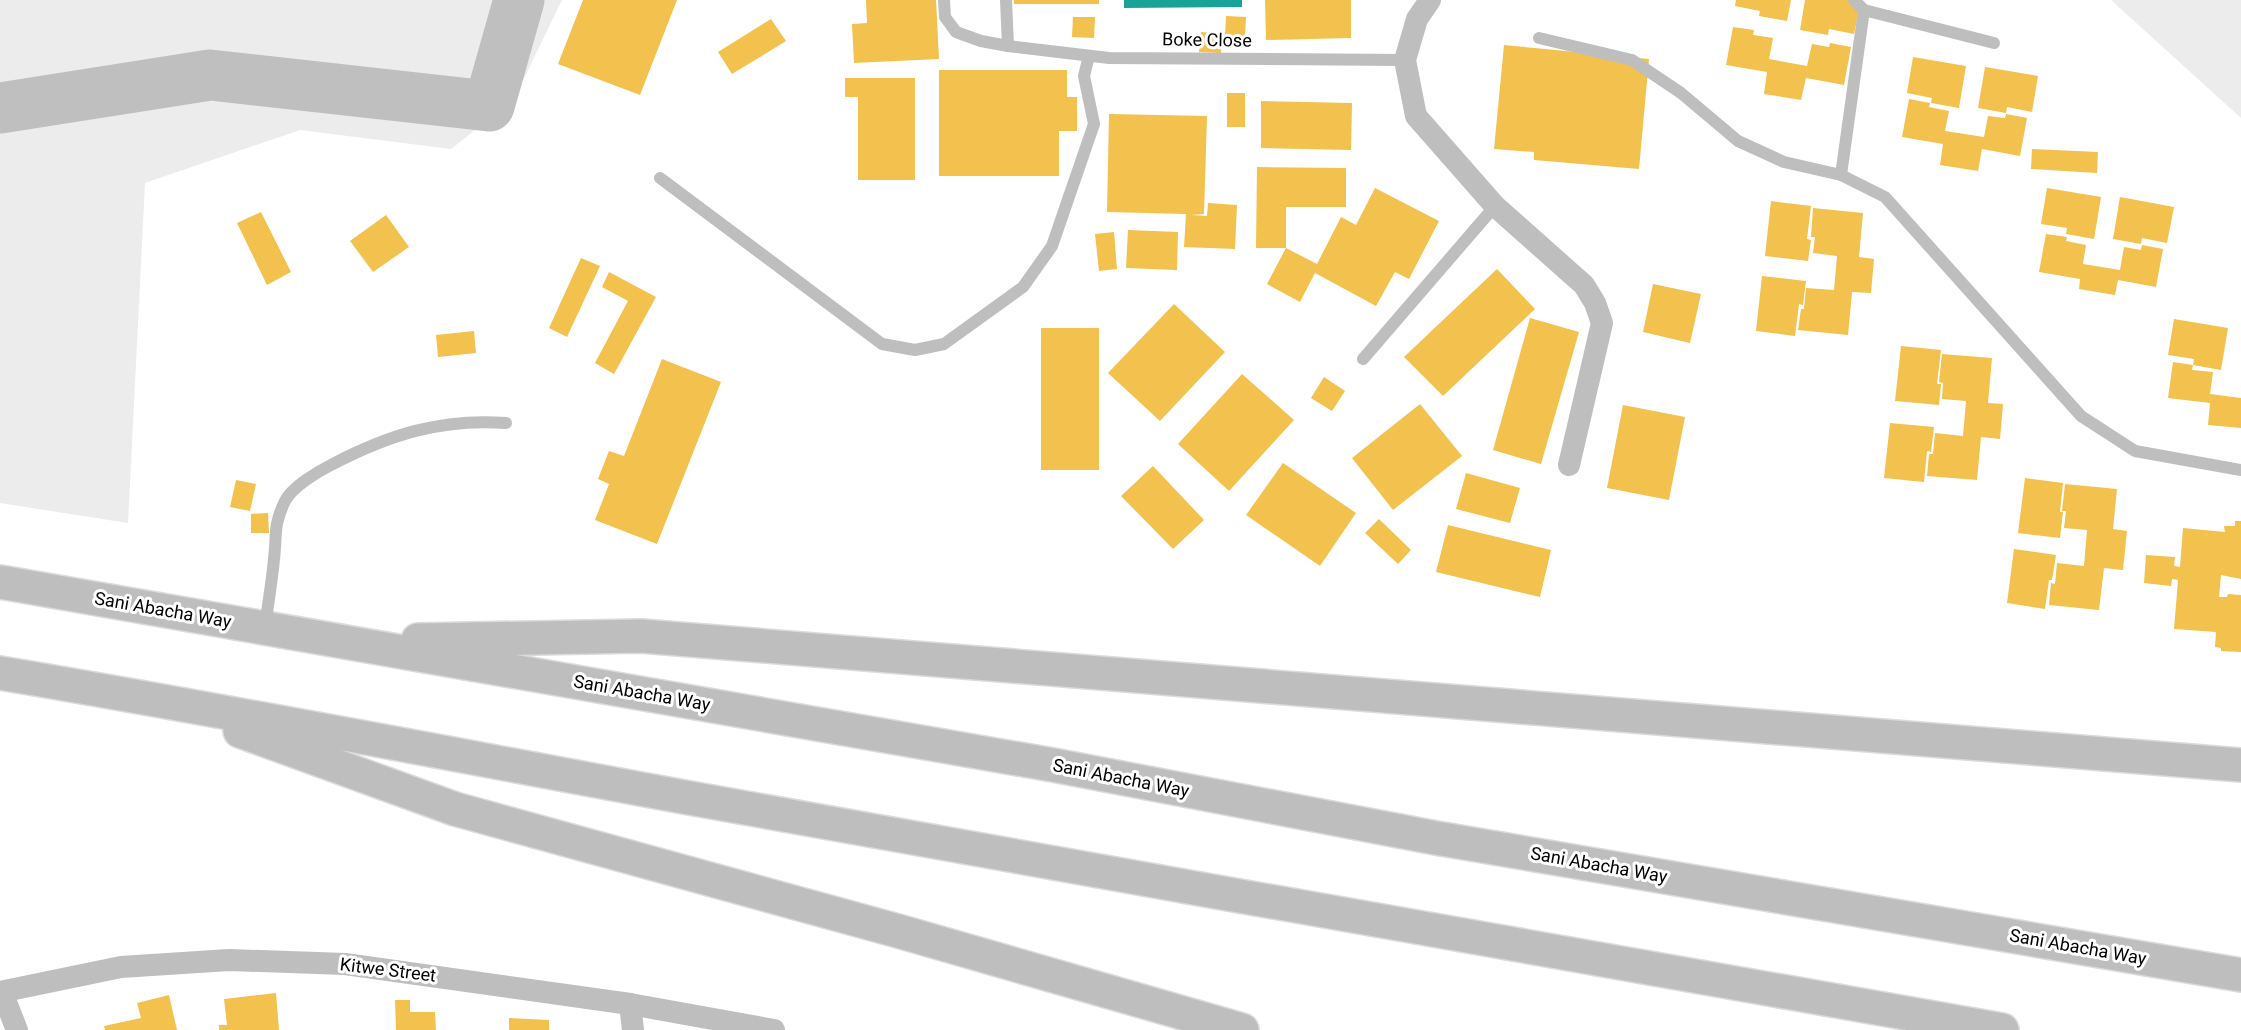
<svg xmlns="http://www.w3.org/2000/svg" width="2241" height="1030" font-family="Roboto,sans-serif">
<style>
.green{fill:#ececec}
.homes{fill:#f2c14e}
.public{fill:#17a398}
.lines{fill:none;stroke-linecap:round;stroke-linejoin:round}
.river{stroke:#bfbfbf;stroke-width:51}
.highway-casing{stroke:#dbdbdb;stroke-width:36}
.lane{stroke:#bebebe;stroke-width:12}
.street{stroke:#bebebe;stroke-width:22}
.highway{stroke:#bebebe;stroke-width:33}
.labels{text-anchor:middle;stroke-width:6;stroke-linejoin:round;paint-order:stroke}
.street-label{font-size:18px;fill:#000;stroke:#fff}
</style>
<rect width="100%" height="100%" fill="#fff"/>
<g class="green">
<path d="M 0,0 L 562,0 L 514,99 L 451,149 L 300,130 L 145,183 L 128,523 L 0,503 Z"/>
<path d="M 2111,0 L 2241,0 L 2241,118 Z"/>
</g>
<g class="homes">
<path d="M 583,0 L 677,0 L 640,95 L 558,64 Z"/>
<path d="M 866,0 L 936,0 L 939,59 L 854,63 L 852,24 L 867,23 Z"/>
<rect x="1014" y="0" width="85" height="4"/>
<path d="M 1265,0 L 1351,0 L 1351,38 L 1266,40 Z"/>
<path d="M 1736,0 L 1791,0 L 1787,21 L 1759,16 L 1760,11 L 1735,6 Z"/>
<path d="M 1805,0 L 1861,0 L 1854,34 L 1829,29 L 1828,35 L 1800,30 Z"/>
<path d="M 1226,16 L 1246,17 L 1245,37 L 1225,36 Z"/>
<path d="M 1073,17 L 1095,17 L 1094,38 L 1072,37 Z"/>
<path d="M 771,19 L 786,41 L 732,74 L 718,52 Z"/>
<path d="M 1733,27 L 1754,30 L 1753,35 L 1773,38 L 1769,59 L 1807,66 L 1812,44 L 1829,47 L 1830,43 L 1851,47 L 1844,85 L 1806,78 L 1801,100 L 1764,94 L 1767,72 L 1726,65 Z"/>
<path d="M 1201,32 L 1222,34 L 1221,53 L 1199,52 Z"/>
<path d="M 1504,45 L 1649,59 L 1639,169 L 1534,160 L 1534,152 L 1494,149 Z"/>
<path d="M 1913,57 L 1966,66 L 1959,108 L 1931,103 L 1932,98 L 1907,93 Z"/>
<path d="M 1985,67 L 2038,76 L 2032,112 L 2007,107 L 2006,113 L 1978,108 Z"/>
<path d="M 939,70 L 1067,70 L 1067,97 L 1077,97 L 1077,131 L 1059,131 L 1059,176 L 939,176 Z"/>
<path d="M 845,78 L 915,78 L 915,180 L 858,180 L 858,97 L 845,97 Z"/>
<rect x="1227" y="93" width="18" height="34"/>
<path d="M 1909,99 L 1930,103 L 1929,107 L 1949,111 L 1945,131 L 1984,137 L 1988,116 L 2005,118 L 2006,114 L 2027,118 L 2020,156 L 1982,149 L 1978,171 L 1940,165 L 1943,144 L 1902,137 Z"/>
<path d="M 1261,101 L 1352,103 L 1351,150 L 1261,148 Z"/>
<path d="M 1109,114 L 1207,116 L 1204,214 L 1191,215 L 1207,216 L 1208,203 L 1237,205 L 1235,249 L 1184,247 L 1186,214 L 1107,212 Z"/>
<path d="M 2032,149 L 2098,152 L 2097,173 L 2031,169 Z"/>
<path d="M 1257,167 L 1346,168 L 1346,207 L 1286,207 L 1286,248 L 1256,248 Z"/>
<path d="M 1375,188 L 1439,221 L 1409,279 L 1395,272 L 1376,306 L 1315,273 L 1300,302 L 1267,284 L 1286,248 L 1317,264 L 1341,217 L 1356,225 Z"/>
<path d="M 2047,188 L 2101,197 L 2094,239 L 2066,234 L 2067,228 L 2041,224 Z"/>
<path d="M 2120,197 L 2174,207 L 2167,243 L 2142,238 L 2141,244 L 2113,239 Z"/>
<path d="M 1771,201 L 1811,206 L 1807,239 L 1811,240 L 1808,261 L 1765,256 Z"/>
<path d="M 1813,208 L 1863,213 L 1859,257 L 1874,259 L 1871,293 L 1852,292 L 1848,335 L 1798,330 L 1801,309 L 1804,309 L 1806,288 L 1834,290 L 1837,256 L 1813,253 L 1815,237 L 1811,237 Z"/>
<path d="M 261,212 L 291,272 L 267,285 L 237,223 Z"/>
<path d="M 386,215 L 409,247 L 373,272 L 350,241 Z"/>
<path d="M 1128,230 L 1178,232 L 1177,270 L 1126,268 Z"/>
<path d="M 1114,232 L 1117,269 L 1099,271 L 1095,234 Z"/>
<path d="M 2046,234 L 2067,237 L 2066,241 L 2086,245 L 2083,264 L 2120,270 L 2124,247 L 2141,250 L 2142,245 L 2163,249 L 2156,287 L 2118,280 L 2115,295 L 2079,289 L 2080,279 L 2039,272 Z"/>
<path d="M 581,258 L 600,266 L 567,337 L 549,328 Z"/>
<path d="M 1497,269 L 1535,309 L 1443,396 L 1404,357 Z"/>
<path d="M 609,272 L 656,297 L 614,374 L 595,363 L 628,301 L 602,287 Z"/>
<path d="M 1762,276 L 1806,281 L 1803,305 L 1799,304 L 1795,336 L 1756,331 Z"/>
<path d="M 1653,284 L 1701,294 L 1690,343 L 1643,332 Z"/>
<path d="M 1174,304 L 1225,352 L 1160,421 L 1108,373 Z"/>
<path d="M 1530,318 L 1579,332 L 1541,464 L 1493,450 Z"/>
<path d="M 2174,319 L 2228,328 L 2221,370 L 2193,365 L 2192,370 L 2213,372 L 2210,394 L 2241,398 L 2241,428 L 2208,425 L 2210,403 L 2168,398 L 2173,362 L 2193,365 L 2194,359 L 2168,355 Z"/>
<rect x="1041" y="328" width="58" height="142"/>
<path d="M 474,331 L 476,353 L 438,357 L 436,335 Z"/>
<path d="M 1901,346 L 1941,350 L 1937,384 L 1941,384 L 1939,405 L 1895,401 Z"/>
<path d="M 1942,354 L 1992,358 L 1988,403 L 2003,404 L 2000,439 L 1981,437 L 1977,480 L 1927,476 L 1929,454 L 1933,454 L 1935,433 L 1963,436 L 1966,401 L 1942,399 L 1943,383 L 1939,382 Z"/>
<path d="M 662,359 L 721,382 L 657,544 L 595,520 L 609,484 L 598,479 L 609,451 L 624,456 Z"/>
<path d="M 1242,374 L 1294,420 L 1229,491 L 1178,444 Z"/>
<path d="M 1324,377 L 1345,391 L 1332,411 L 1311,398 Z"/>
<path d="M 1420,404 L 1462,456 L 1393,510 L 1352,458 Z"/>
<path d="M 1623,405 L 1685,417 L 1669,500 L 1607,488 Z"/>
<path d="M 1890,423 L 1934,427 L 1931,452 L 1927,451 L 1924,482 L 1884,478 Z"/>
<path d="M 1283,463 L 1356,513 L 1320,566 L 1246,515 Z"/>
<path d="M 1153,466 L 1204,520 L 1173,549 L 1121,496 Z"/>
<path d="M 1466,473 L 1520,488 L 1510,523 L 1456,509 Z"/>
<path d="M 2025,478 L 2063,483 L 2060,512 L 2063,512 L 2060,538 L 2018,533 Z"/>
<path d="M 236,480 L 256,484 L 250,511 L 230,507 Z"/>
<path d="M 2065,484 L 2117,489 L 2113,529 L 2127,531 L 2123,570 L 2104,568 L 2099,610 L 2049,605 L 2051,583 L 2055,584 L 2057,563 L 2084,566 L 2087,530 L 2064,528 L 2066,511 L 2062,511 Z"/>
<path d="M 268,513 L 269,533 L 251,533 L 251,514 Z"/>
<path d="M 1379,519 L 1411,550 L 1398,564 L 1365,533 Z"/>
<path d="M 2235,521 L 2241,521 L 2241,579 L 2221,575 L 2219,597 L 2227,597 L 2228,594 L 2241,595 L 2241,652 L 2221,651 L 2221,648 L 2215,647 L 2216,632 L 2174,629 L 2178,580 L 2172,579 L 2171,586 L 2144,583 L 2146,555 L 2175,557 L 2174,566 L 2180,567 L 2183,528 L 2225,532 L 2224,526 L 2235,526 Z"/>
<path d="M 1448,525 L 1551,550 L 1540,597 L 1436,572 Z"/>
<path d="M 2014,549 L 2056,555 L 2052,580 L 2049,580 L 2045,609 L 2007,603 Z"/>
<path d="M 276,993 L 279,1030 L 219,1030 L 219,1025 L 227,1025 L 224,999 Z"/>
<path d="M 169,995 L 177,1030 L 105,1030 L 104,1026 L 141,1018 L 137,1003 Z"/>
<path d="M 395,1000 L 410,1000 L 410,1012 L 435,1012 L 436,1030 L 396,1030 Z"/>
<path d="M 509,1018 L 549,1020 L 549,1030 L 509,1030 Z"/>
</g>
<path class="public" d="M 1124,0 L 1242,0 L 1242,7 L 1124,8 Z"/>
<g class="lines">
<path class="river" d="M 0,108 L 210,75 L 489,106 L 519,0"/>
<defs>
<g id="highway">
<path d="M 0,582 L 1053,765 L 1436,838 L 2241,975"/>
<path d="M 418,640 L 641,636 L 2241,765"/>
<path d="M 0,673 C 228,711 456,755 684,797 C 1123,876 1563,953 2002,1030"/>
<path d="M 240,731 L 455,809 L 898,931 L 1242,1030"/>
</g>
</defs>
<use href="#highway" class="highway-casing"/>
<g class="lane">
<path d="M 944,0 L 945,17 L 956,32 L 981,41 L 1008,46 L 1109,58 L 1405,60"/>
<path d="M 1006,0 L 1008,46"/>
<path d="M 1854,0 L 1864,10"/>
<path d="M 1539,38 L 1632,60 L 1681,93 L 1738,141 L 1784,162 L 1841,175 L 1885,197 L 2081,416 L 2135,451 L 2241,470"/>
<path d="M 1841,175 L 1864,10 L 1994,43"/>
<path d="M 660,178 L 882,344 L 915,350 L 944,344 L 1023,287 L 1052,246 L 1094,124 L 1084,76 L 1089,56"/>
<path d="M 1363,359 L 1495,206"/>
<path d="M 265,627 C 268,604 272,581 274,559 C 277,534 273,526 285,501 C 292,487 317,472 331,465 C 388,435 441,418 506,423"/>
</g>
<g class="street">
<path d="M 1430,0 L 1417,19 L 1405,60 L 1416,116 L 1495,206 L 1584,285 L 1595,303 L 1602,323 L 1569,465"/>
<path d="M 0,992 L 121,967 L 229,960 L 345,964 L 630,1004 L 774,1030"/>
<path d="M 2,992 L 17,1030"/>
<path d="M 630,1004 L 633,1030"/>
</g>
<use href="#highway" class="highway"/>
</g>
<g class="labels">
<g class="street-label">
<text transform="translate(1207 40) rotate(1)" y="6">Boke Close</text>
<text transform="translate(163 610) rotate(10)" y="6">Sani Abacha Way</text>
<text transform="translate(642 693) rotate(10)" y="6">Sani Abacha Way</text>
<text transform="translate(1121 778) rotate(11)" y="6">Sani Abacha Way</text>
<text transform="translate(1599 865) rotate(10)" y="6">Sani Abacha Way</text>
<text transform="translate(2078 947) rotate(10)" y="6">Sani Abacha Way</text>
<text transform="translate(388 970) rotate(7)" y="6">Kitwe Street</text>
</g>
</g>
</svg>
